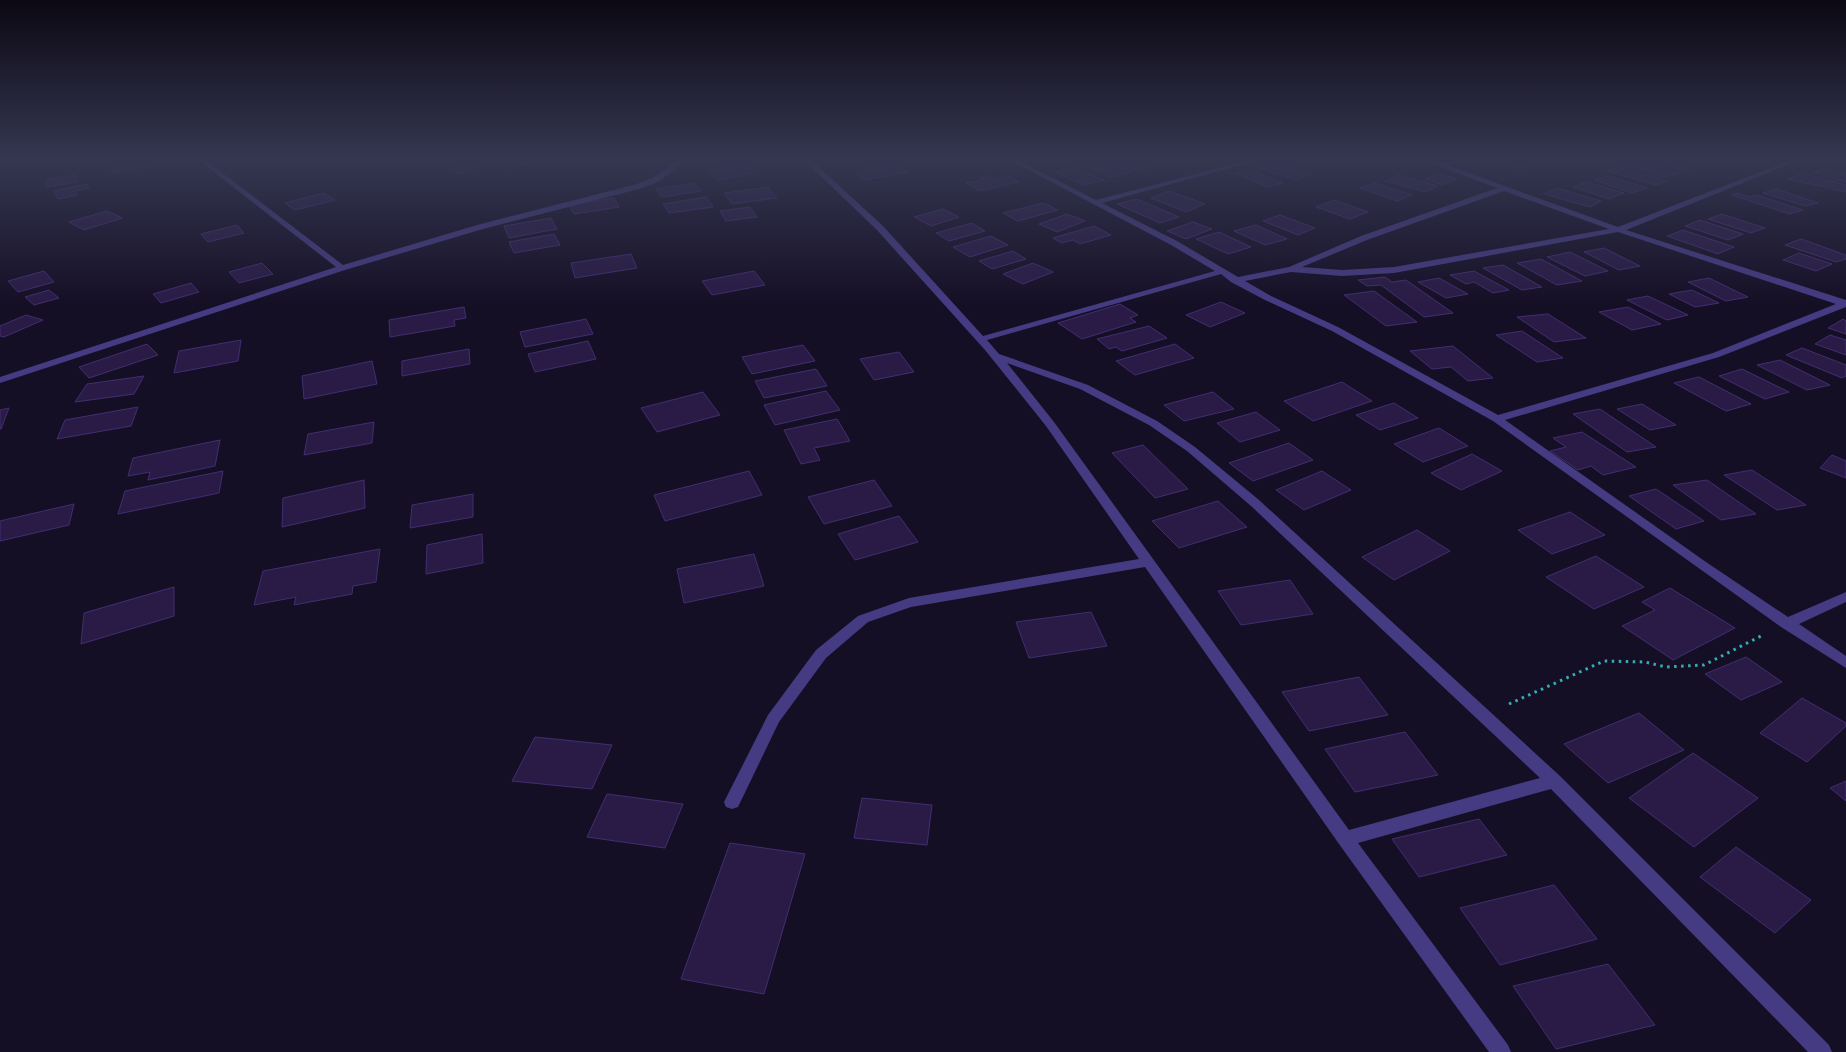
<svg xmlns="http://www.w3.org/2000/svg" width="1846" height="1052" font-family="Poppins,sans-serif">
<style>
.building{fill:#291b46;stroke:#422e71}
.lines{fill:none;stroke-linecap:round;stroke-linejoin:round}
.path{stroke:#31afb5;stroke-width:3;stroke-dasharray:2.5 4.5;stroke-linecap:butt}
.minor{fill:#453b83;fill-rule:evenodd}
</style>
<rect width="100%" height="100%" fill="#150f25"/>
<g class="building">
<path d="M 9,158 L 29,158 L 15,163 L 0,162 Z"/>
<path d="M 234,158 L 265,158 L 240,163 Z"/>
<path d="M 481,158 L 507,158 L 509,159 L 488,164 Z"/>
<path d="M 514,158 L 543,158 L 543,163 L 514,165 Z"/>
<path d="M 636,158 L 664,158 L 653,164 L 632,160 Z"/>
<path d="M 709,158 L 743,158 L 745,161 L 706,166 L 701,159 Z"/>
<path d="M 1138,158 L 1155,165 L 1137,170 L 1112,159 Z"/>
<path d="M 1495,158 L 1510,158 L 1529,165 L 1514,168 L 1489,159 Z"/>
<path d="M 1521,158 L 1552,158 L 1540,163 Z"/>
<path d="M 1664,158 L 1694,165 L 1686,170 L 1655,163 Z"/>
<path d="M 1681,158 L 1707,158 L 1719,161 L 1705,165 Z"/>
<path d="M 145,159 L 150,166 L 114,173 L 110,166 Z"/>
<path d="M 1106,160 L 1133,171 L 1111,177 L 1085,166 Z"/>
<path d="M 1637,160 L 1679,173 L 1666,177 L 1624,165 Z"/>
<path d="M 1275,162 L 1311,174 L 1296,180 L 1259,168 Z"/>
<path d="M 465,164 L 478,168 L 460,174 L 448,170 Z"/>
<path d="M 744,164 L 754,173 L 718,180 L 708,170 Z"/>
<path d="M 898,166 L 907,172 L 864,180 L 856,173 L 869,171 L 866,168 L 875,167 L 877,169 Z"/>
<path d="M 1074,167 L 1104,180 L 1084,185 L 1055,172 Z"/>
<path d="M 1618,167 L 1667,181 L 1656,185 L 1607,171 Z"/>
<path d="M 1826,168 L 1846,174 L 1846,182 L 1813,172 Z"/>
<path d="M 1251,170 L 1283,183 L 1268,187 L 1235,173 Z"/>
<path d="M 1804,173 L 1846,185 L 1846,192 L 1788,179 Z"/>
<path d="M 1439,174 L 1457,179 L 1443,185 L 1425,179 Z"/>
<path d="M 76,175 L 76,182 L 46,187 L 46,180 Z"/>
<path d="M 1399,175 L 1438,186 L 1425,192 L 1385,181 Z"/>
<path d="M 988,176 L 994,180 L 1009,176 L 1019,182 L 980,191 L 966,183 L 982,180 L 980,178 Z"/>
<path d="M 1608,176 L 1647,188 L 1632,193 L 1594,180 Z"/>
<path d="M 1587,182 L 1624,193 L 1609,199 L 1573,187 Z"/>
<path d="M 694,183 L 701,191 L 662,197 L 656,189 Z"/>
<path d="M 1375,183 L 1412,195 L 1397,201 L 1360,188 Z"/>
<path d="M 87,184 L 89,188 L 75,191 L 77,195 L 58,199 L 54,191 Z"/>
<path d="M 768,187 L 777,198 L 732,204 L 724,193 Z"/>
<path d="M 1557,188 L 1601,201 L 1590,207 L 1544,194 Z"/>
<path d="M 1777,189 L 1818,203 L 1805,206 L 1763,193 Z"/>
<path d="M 1169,191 L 1205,204 L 1186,212 L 1151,198 Z"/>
<path d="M 324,193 L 335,200 L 295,210 L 285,203 Z"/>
<path d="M 1739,193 L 1749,197 L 1756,195 L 1803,210 L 1789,214 L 1732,195 Z"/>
<path d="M 706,197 L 713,207 L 669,213 L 663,204 Z"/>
<path d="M 614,198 L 619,207 L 574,214 L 569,205 Z"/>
<path d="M 1137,199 L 1179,217 L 1160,223 L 1117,204 Z"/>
<path d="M 1334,200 L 1368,212 L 1350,219 L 1316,207 Z"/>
<path d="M 1043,203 L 1058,210 L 1018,221 L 1003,213 Z"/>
<path d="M 750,207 L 757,217 L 726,221 L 720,211 Z"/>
<path d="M 943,209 L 959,217 L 931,226 L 914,217 Z"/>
<path d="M 107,211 L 122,218 L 84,230 L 69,222 Z"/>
<path d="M 1067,214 L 1085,221 L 1057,232 L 1039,224 Z"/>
<path d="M 1722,214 L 1765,228 L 1751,233 L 1708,219 Z"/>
<path d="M 1280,215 L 1315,228 L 1298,235 L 1263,221 Z"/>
<path d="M 551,218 L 557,229 L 509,238 L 504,226 Z"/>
<path d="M 1700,220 L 1743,234 L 1728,240 L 1685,226 Z"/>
<path d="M 1193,222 L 1212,229 L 1186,239 L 1167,231 Z"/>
<path d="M 972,223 L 985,231 L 949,241 L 936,233 Z"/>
<path d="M 237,225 L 244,233 L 208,242 L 201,234 Z"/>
<path d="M 1256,225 L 1287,239 L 1265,245 L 1234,231 Z"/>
<path d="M 1094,226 L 1111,235 L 1080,244 L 1073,240 L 1062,243 L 1053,238 Z"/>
<path d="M 1683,230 L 1734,247 L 1718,254 L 1667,236 Z"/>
<path d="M 1219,232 L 1251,247 L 1228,254 L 1196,239 Z"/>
<path d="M 554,234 L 560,245 L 514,253 L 509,242 Z"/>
<path d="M 991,236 L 1008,245 L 970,257 L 953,247 Z"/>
<path d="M 1801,239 L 1846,255 L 1846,259 L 1836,262 L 1785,245 Z"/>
<path d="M 1604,248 L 1640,266 L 1619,270 L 1584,252 Z"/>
<path d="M 1013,251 L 1026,259 L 992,269 L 979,261 Z"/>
<path d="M 1570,252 L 1608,271 L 1585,276 L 1547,257 Z"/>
<path d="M 1799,253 L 1832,264 L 1816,271 L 1783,260 Z"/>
<path d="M 631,254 L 637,268 L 575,278 L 571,263 Z"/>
<path d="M 1541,259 L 1582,281 L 1557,285 L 1517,263 Z"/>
<path d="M 262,263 L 273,274 L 239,283 L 229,272 Z"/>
<path d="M 1033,263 L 1053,272 L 1023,284 L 1003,274 Z"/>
<path d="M 1503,265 L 1542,287 L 1522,290 L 1483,268 Z"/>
<path d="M 44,271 L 54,282 L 18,292 L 8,281 Z"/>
<path d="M 754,271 L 765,285 L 712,295 L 702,281 Z"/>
<path d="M 1474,271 L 1509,290 L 1493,293 L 1474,282 L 1466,284 L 1450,275 Z"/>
<path d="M 1385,277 L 1392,282 L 1406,280 L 1453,313 L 1424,317 L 1381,285 L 1367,286 L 1358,280 Z"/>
<path d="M 1439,278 L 1468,294 L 1446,298 L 1418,282 Z"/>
<path d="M 1709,278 L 1748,297 L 1726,301 L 1688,282 Z"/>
<path d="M 191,283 L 199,292 L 161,303 L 153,294 Z"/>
<path d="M 49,290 L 59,298 L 34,305 L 25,297 Z"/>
<path d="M 1692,290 L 1719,303 L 1695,307 L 1669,294 Z"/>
<path d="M 1374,291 L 1417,322 L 1386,326 L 1344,295 Z"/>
<path d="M 1648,296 L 1688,315 L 1667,320 L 1627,300 Z"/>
<path d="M 1221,302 L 1245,313 L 1210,327 L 1186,315 Z"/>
<path d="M 1120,304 L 1138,315 L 1130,318 L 1136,322 L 1082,339 L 1058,323 Z"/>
<path d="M 464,307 L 466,318 L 454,320 L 455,326 L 390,337 L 389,320 Z"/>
<path d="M 1628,307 L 1661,324 L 1632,330 L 1599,312 Z"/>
<path d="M 1548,314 L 1586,338 L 1554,342 L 1517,317 Z"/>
<path d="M 26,315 L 43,320 L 4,337 L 0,336 L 0,326 Z"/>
<path d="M 586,319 L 593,334 L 525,347 L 520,332 Z"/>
<path d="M 1843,319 L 1846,321 L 1846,334 L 1828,328 Z"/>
<path d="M 1149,326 L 1167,338 L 1122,351 L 1116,347 L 1109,349 L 1097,339 Z"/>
<path d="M 1522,331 L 1563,358 L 1537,362 L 1496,335 Z"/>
<path d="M 1830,335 L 1846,340 L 1846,355 L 1815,344 Z"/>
<path d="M 241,340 L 238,361 L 174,373 L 179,351 Z"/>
<path d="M 588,341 L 596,359 L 535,372 L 528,354 Z"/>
<path d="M 147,344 L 158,355 L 89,378 L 79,367 Z"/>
<path d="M 1175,344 L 1194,358 L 1135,375 L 1116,361 Z"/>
<path d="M 803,345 L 815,361 L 752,374 L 742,357 Z"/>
<path d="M 1453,346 L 1493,378 L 1468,381 L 1451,367 L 1432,369 L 1410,351 Z"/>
<path d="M 1802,348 L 1846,365 L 1846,376 L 1842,378 L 1786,355 Z"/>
<path d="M 469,349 L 470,364 L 402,376 L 402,361 Z"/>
<path d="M 899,352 L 914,372 L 874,380 L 860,359 Z"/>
<path d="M 1780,360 L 1830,385 L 1807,390 L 1757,365 Z"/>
<path d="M 372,361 L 377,384 L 304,399 L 302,376 Z"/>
<path d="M 816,369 L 827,386 L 764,398 L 755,381 Z"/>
<path d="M 1742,369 L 1789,392 L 1765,399 L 1719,376 Z"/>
<path d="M 144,376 L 134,394 L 75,402 L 87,384 Z"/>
<path d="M 1699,377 L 1751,404 L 1726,411 L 1674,383 Z"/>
<path d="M 1342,382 L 1372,401 L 1313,421 L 1284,401 Z"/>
<path d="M 826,391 L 840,410 L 775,425 L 764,405 Z"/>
<path d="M 703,392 L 720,415 L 657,432 L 641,408 Z"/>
<path d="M 1213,392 L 1234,409 L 1184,421 L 1164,405 Z"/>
<path d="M 1394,403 L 1418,418 L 1380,430 L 1356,415 Z"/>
<path d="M 1642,404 L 1676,425 L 1650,430 L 1617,409 Z"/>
<path d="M 138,407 L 131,426 L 57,439 L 65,420 Z"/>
<path d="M 9,408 L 1,429 L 0,429 L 0,410 Z"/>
<path d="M 1600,409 L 1656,447 L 1627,452 L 1573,414 Z"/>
<path d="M 1256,412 L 1280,430 L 1240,442 L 1217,423 Z"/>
<path d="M 837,419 L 850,441 L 814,448 L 820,460 L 801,464 L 784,430 Z"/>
<path d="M 374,422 L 372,443 L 304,455 L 308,434 Z"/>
<path d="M 1439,428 L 1468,446 L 1423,462 L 1394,444 Z"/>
<path d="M 1582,432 L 1636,467 L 1603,475 L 1591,466 L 1578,470 L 1550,451 L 1566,447 L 1553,438 Z"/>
<path d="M 220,440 L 215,466 L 148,480 L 150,472 L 128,476 L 133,458 Z"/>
<path d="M 1289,443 L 1313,460 L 1253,481 L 1229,463 Z"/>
<path d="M 1143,445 L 1188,489 L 1155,498 L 1112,453 Z"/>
<path d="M 1472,454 L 1502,471 L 1461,490 L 1431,473 Z"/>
<path d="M 1832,455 L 1846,461 L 1846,478 L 1820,468 Z"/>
<path d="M 1752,470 L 1806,505 L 1777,510 L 1724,475 Z"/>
<path d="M 223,471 L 219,493 L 118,514 L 125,491 Z"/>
<path d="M 749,471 L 762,495 L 665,521 L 654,495 Z"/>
<path d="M 1322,471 L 1351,490 L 1304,510 L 1276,490 Z"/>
<path d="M 364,480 L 365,508 L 282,527 L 283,498 Z"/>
<path d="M 874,480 L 892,506 L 824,524 L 808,497 Z"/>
<path d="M 1707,480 L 1756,514 L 1721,520 L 1673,485 Z"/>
<path d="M 1656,489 L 1704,521 L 1676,529 L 1629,496 Z"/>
<path d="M 473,494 L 473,517 L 410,528 L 412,505 Z"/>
<path d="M 1218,501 L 1247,527 L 1179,548 L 1152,521 Z"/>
<path d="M 74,504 L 69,525 L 0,541 L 0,521 Z"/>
<path d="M 1570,512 L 1605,535 L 1552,554 L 1518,530 Z"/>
<path d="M 899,516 L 918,542 L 855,560 L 838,534 Z"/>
<path d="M 1417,530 L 1450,551 L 1394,580 L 1362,557 Z"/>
<path d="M 482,534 L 483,563 L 426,574 L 427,545 Z"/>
<path d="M 380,549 L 376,582 L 353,586 L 352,594 L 294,605 L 296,597 L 254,605 L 263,571 Z"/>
<path d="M 754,554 L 764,586 L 684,603 L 677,569 Z"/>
<path d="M 1596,556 L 1644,587 L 1594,609 L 1546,577 Z"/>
<path d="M 1290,580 L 1313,614 L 1241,625 L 1218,591 Z"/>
<path d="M 174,587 L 174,616 L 81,644 L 84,613 Z"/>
<path d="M 1670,588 L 1735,628 L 1673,660 L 1622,626 L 1655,610 L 1642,602 Z"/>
<path d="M 1091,612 L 1107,646 L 1029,658 L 1016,622 Z"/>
<path d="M 1746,657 L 1782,682 L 1741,700 L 1705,674 Z"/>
<path d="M 1359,677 L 1388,715 L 1309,731 L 1282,692 Z"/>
<path d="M 1802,698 L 1846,723 L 1846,726 L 1807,762 L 1760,733 Z"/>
<path d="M 1639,713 L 1684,750 L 1608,783 L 1564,744 Z"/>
<path d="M 1405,732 L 1438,775 L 1355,792 L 1325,749 Z"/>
<path d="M 535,737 L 612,745 L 592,789 L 512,781 Z"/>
<path d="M 1693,753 L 1758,798 L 1694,847 L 1629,798 Z"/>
<path d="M 1846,781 L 1846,801 L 1830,788 Z"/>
<path d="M 607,794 L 683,804 L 665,848 L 587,837 Z"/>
<path d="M 862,798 L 932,805 L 927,845 L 854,838 Z"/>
<path d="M 1479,819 L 1507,855 L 1419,877 L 1392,839 Z"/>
<path d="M 730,843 L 805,854 L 764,994 L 681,979 Z"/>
<path d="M 1736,847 L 1811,900 L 1775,933 L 1700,877 Z"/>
<path d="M 1554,885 L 1597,939 L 1500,965 L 1460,908 Z"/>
<path d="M 1608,964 L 1655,1025 L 1556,1049 L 1513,986 Z"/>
</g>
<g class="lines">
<path class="path" d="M 1509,704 L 1604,661 L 1645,662 L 1666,667 L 1704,665 L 1763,635"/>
<g class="minor">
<path d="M 196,158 L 203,158 L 343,265 L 477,225 L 637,184 L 654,177 L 681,158 L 688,158 L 660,181 L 643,188 L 483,229 L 345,270 L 0,383 L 0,377 L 336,267 Z"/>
<path d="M 802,158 L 809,158 L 883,226 L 983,336 L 1215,271 L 1171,245 L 1006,158 L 1014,158 L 1096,200 L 1257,158 L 1267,158 L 1102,203 L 1177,241 L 1238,277 L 1289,267 L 1361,236 L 1497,188 L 1417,158 C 1425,158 1432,163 1440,163 C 1449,163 1459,158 1468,158 L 1447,165 L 1618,227 L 1796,158 L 1805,158 L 1626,230 L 1846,300 L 1846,307 L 1719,357 L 1505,420 L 1706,562 L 1788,617 L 1846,592 L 1846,602 L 1799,624 L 1846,656 L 1846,668 L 1781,627 L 1493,421 L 1332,331 L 1265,300 L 1231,282 L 1221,274 L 987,340 L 999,354 L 1088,385 L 1157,421 L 1195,447 L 1259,500 L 1560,776 L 1829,1045 L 1832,1052 L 1808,1052 L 1551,789 L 1358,843 L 1508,1045 L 1511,1052 L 1489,1052 L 1339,844 L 1145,567 L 911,607 L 868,622 L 826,658 L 779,722 L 738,807 L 732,809 L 726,807 L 724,802 L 768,715 L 816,650 L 858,616 L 909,598 L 1139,559 L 1046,426 L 985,350 L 877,230 ZM 1504,191 L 1609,229 L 1394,267 L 1342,270 L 1302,267 L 1367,240 ZM 1618,232 L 1836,304 L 1713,353 L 1498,415 L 1338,327 L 1271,296 L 1245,281 L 1291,272 L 1342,276 L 1394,273 ZM 1007,363 L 1080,389 L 1149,425 L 1187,451 L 1251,506 L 1540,778 L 1349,830 L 1054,422 Z"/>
</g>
</g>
<linearGradient id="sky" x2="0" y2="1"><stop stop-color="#0c0814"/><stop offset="0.52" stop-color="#353751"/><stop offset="1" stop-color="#353751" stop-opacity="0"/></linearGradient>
<rect width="1846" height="305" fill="url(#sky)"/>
</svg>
